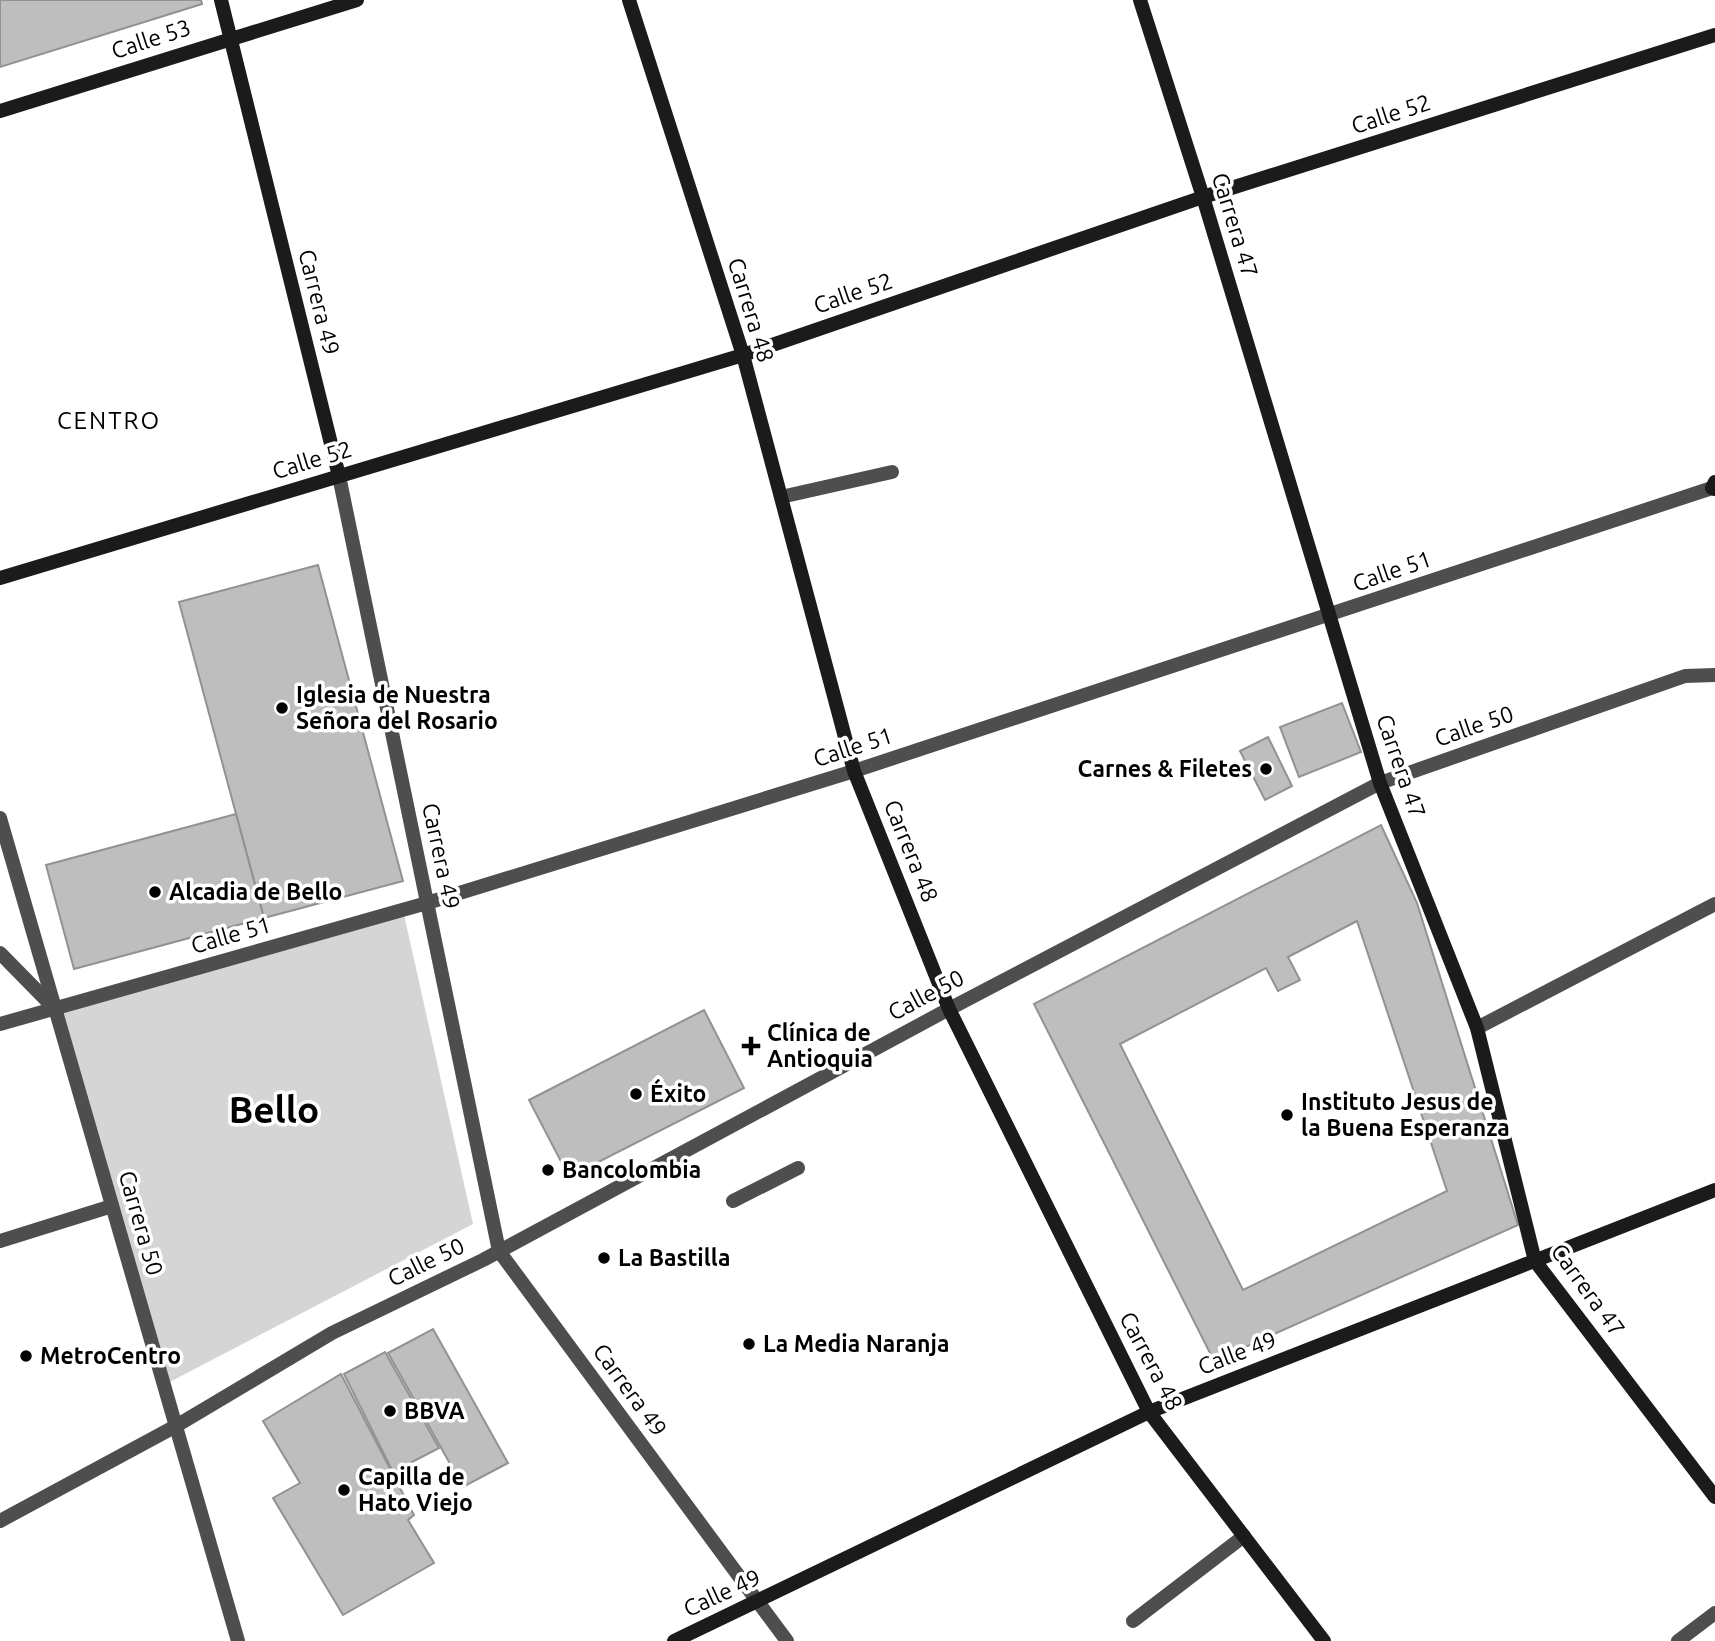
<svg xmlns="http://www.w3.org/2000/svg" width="1715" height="1641" font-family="Ubuntu,sans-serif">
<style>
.green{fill:#d5d5d5}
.building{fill:#bebebe;stroke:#929292;stroke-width:2;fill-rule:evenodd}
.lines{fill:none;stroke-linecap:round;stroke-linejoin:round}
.lane{stroke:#4e4e4e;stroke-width:14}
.street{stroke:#4e4e4e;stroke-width:14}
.secondary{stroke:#1b1b1b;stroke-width:14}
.poi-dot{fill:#000;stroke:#fff;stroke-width:2.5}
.labels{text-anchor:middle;stroke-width:7;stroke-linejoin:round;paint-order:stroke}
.street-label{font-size:23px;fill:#000;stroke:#fff}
.poi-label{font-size:23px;font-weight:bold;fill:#000;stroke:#fff;text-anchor:start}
.neighbourhood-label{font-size:24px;letter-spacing:2px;fill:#000;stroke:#fff}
.town-label{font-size:37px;font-weight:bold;fill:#000;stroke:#fff}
</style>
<rect width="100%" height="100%" fill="#fff"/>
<path class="green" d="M 403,910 L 473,1224 L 164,1385 L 55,1009 Z"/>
<g class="building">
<path d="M 0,0 L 201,0 L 202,4 L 0,67 Z"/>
<path d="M 318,565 L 403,881 L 264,918 L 179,602 Z"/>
<path d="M 1342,703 L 1361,752 L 1299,777 L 1280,727 Z"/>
<path d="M 1268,737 L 1292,786 L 1265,800 L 1240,751 Z"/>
<path d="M 236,814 L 264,918 L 74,969 L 46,865 Z"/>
<path d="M 1381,825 L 1417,903 L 1518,1225 L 1214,1361 L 1034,1004 ZM 1357,921 L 1447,1191 L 1243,1290 L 1120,1044 L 1266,968 L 1278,991 L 1300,980 L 1288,957 Z"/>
<path d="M 704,1010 L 744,1088 L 569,1177 L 529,1100 Z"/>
<path d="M 433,1329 L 508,1463 L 463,1487 L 388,1353 Z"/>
<path d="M 385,1352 L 439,1448 L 393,1472 L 344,1374 Z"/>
<path d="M 341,1374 L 414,1515 L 408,1520 L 434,1563 L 343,1615 L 273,1498 L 300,1483 L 263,1421 Z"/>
</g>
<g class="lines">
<g class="lane">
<path d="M 339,476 L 499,1251 L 758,1602"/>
<path d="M 781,497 L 892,472"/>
<path d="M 427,903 L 854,771"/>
<path d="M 733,1201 L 798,1168"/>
<path d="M 0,1521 L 176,1426 L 332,1333 L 483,1260 L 949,1009"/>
<path d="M 1133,1621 L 1244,1536"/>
</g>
<g class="street">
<path d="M 854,771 L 1712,488"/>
<path d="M 0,818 L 238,1641"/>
<path d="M 0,953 L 54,1008"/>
<path d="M 949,1009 L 1380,783 L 1685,676 L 1715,675"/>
<path d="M 0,1024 L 427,903"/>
<path d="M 1477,1028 L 1715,904"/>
<path d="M 0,1241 L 112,1206"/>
<path d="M 758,1602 L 787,1641"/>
<path d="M 1678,1641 L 1715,1613"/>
</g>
<g class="secondary">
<path d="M 221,0 L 339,476"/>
<path d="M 629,0 L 743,355 L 854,771 L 949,1009 L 1149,1412 L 1324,1641"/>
<path d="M 1140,0 L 1203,197 L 1380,783 L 1477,1028 L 1535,1261 L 1715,1497"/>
<path d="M 0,111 L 357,0"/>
<path d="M 1715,482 L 1712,488 L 1715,489"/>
<path d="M 0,578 L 743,355 L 1203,197 L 1715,35"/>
<path d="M 674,1641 L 1149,1412 L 1715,1190"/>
</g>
</g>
<g class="poi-dot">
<circle cx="282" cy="708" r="7"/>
<circle cx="1266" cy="769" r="7"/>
<circle cx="155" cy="892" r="7"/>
<path d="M747.5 1035.5h7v7h7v7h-7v7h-7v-7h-7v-7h7z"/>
<circle cx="636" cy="1094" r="7"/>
<circle cx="1287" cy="1115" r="7"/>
<circle cx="548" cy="1170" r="7"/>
<circle cx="604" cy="1258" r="7"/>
<circle cx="749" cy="1344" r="7"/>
<circle cx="26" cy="1356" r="7"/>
<circle cx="390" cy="1411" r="7"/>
<circle cx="344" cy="1490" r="7"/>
</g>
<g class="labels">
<g class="street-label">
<text transform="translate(151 39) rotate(-18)" y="8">Calle 53</text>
<text transform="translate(1391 114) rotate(-18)" y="8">Calle 52</text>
<text transform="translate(1235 225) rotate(73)" y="8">Carrera 47</text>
<text transform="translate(853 293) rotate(-19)" y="8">Calle 52</text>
<text transform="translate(319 302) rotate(76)" y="8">Carrera 49</text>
<text transform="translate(751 310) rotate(73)" y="8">Carrera 48</text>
<text transform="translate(312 460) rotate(-17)" y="8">Calle 52</text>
<text transform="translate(1392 571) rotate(-19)" y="8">Calle 51</text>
<text transform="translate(1474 726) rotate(-19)" y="8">Calle 50</text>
<text transform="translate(853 747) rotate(-18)" y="8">Calle 51</text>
<text transform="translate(1401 766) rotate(71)" y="8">Carrera 47</text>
<text transform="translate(911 851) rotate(68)" y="8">Carrera 48</text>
<text transform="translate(441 856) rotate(78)" y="8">Carrera 49</text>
<text transform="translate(231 935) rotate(-16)" y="8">Calle 51</text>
<text transform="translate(926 995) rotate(-28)" y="8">Calle 50</text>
<text transform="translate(141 1223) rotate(74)" y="8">Carrera 50</text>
<text transform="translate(426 1262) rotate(-26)" y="8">Calle 50</text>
<text transform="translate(1588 1290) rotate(54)" y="8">Carrera 47</text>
<text transform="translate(1237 1353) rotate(-21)" y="8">Calle 49</text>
<text transform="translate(1151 1361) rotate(62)" y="8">Carrera 48</text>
<text transform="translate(630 1390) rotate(54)" y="8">Carrera 49</text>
<text transform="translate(722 1593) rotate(-25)" y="8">Calle 49</text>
</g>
<g class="poi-label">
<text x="296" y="703">Iglesia de Nuestra<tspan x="296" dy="26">Señora del Rosario</tspan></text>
<text x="1252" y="777" text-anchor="end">Carnes &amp; Filetes</text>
<text x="169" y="900">Alcadia de Bello</text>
<text x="767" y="1041">Clínica de<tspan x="767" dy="26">Antioquia</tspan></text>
<text x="650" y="1102">Éxito</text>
<text x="1301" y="1110">Instituto Jesus de<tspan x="1301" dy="26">la Buena Esperanza</tspan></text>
<text x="562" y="1178">Bancolombia</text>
<text x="618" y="1266">La Bastilla</text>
<text x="763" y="1352">La Media Naranja</text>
<text x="40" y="1364">MetroCentro</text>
<text x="404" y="1419">BBVA</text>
<text x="358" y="1485">Capilla de<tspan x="358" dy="26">Hato Viejo</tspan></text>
</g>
<g class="neighbourhood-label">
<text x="109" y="429">CENTRO</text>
</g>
<g class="town-label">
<text x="274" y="1123">Bello</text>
</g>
</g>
</svg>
